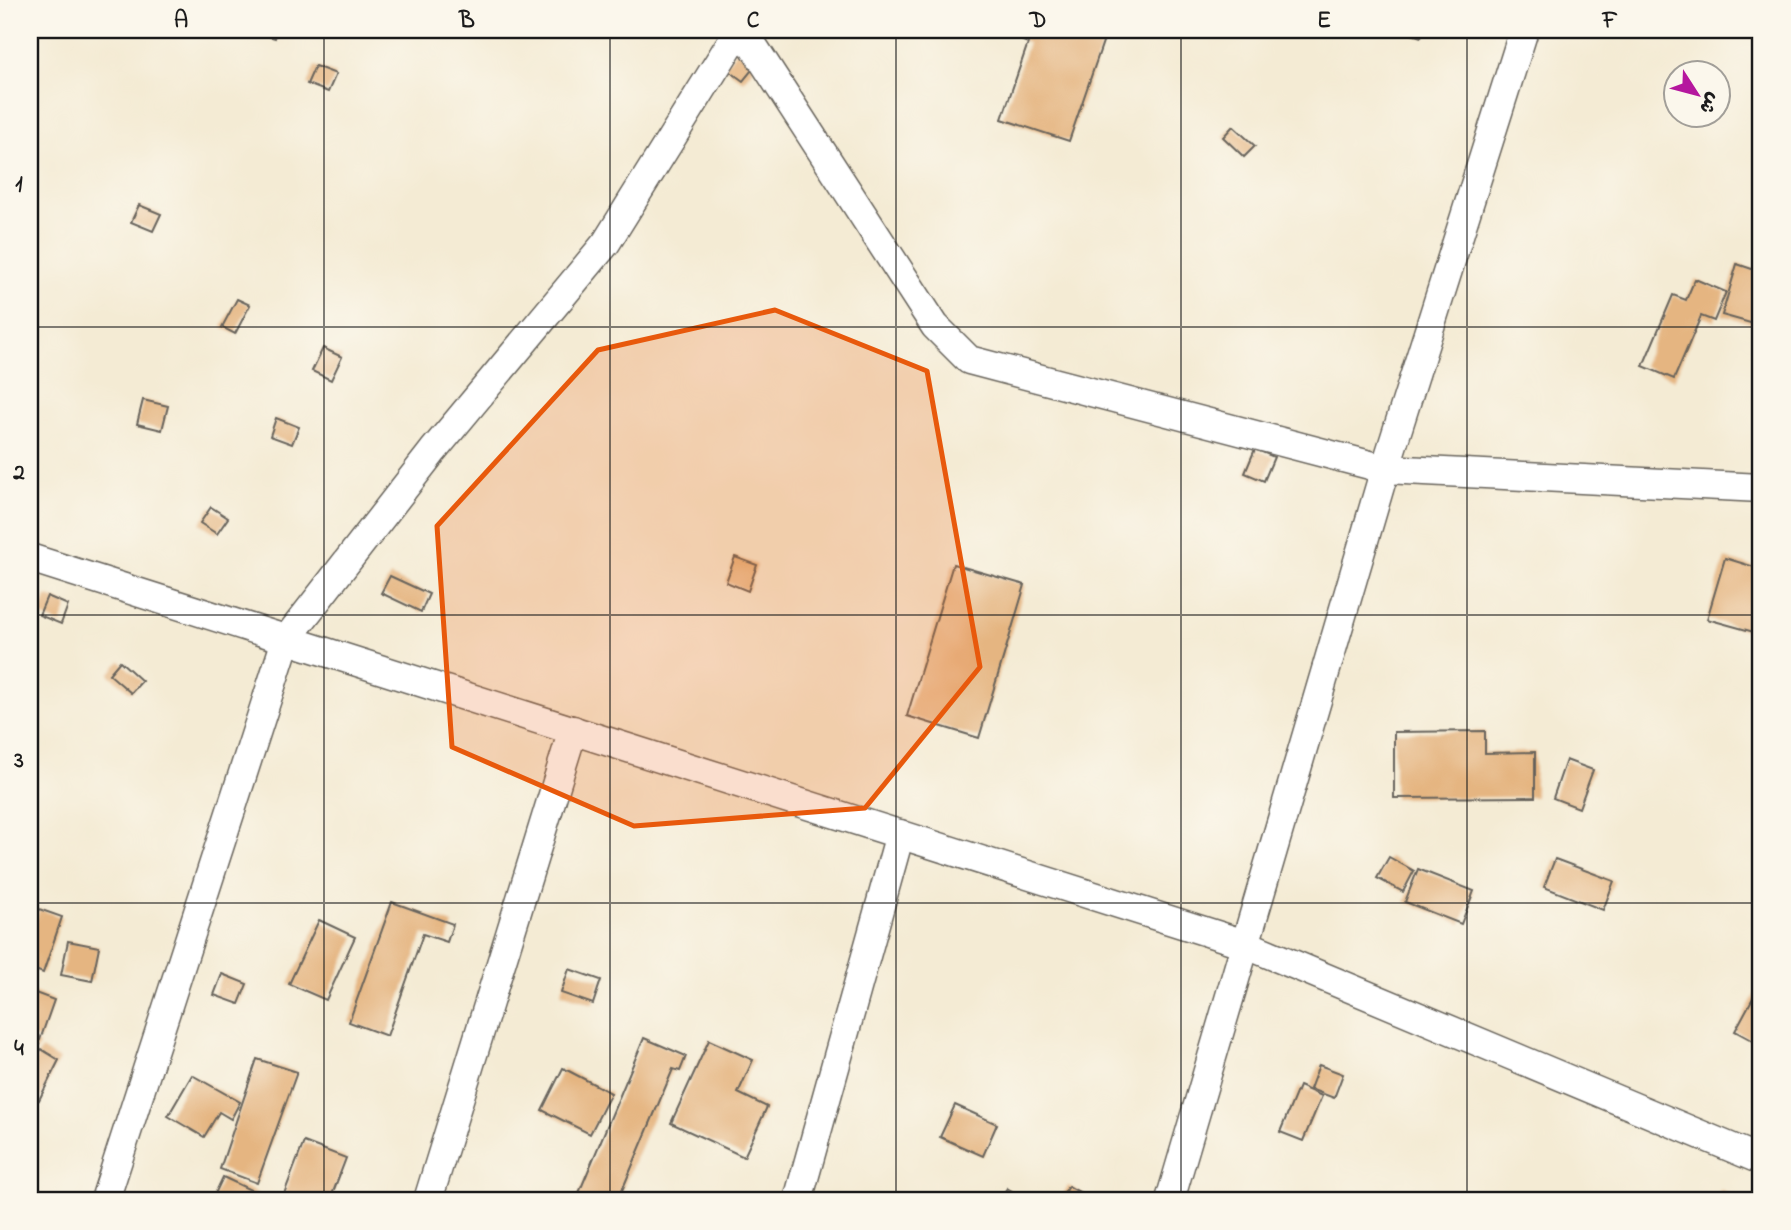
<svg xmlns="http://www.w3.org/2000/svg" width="1791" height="1230" font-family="'Indie Flower','Playpen Sans Arabic',sans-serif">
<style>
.building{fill:#e5b581}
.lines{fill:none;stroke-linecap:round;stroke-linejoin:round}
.minor-casing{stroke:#68645c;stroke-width:31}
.minor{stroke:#fff;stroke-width:28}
.marked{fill:#e8590c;fill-opacity:0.2;stroke:#e8590c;stroke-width:5;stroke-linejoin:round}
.grid{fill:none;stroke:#1c1c1c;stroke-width:2;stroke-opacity:0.55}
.neatline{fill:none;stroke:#1c1c1c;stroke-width:2.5}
.grid-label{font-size:23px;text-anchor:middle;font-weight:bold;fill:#1c1c1c}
</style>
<rect width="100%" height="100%" fill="#fbf7ec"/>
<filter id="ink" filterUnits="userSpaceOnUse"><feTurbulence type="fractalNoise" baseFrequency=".0143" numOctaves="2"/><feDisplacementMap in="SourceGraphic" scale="14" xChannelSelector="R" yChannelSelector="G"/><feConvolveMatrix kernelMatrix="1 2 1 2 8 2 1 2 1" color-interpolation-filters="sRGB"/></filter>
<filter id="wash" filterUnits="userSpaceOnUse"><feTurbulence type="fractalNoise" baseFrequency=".00686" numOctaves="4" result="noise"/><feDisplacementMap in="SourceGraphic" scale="28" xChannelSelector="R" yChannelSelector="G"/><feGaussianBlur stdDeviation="1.57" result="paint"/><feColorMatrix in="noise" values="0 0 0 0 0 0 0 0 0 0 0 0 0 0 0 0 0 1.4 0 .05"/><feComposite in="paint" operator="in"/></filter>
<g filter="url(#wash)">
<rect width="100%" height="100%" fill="#f4ebd4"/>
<g id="blocks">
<g class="building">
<path d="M 248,30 L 277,30 L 275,38 Z"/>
<path d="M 1027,30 L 1107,30 L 1069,141 L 1002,119 L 1028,43 L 1023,41 Z"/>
<path d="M 1399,30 L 1423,30 L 1421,37 Z"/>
<path d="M 737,50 L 756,65 L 743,81 L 724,67 Z"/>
<path d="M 315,66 L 336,74 L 328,92 L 307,84 Z"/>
<path d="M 1233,126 L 1255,146 L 1244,157 L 1223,137 Z"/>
<path d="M 139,205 L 161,214 L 153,231 L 131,222 Z"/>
<path d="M 1737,264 L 1761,272 L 1761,326 L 1722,315 Z"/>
<path d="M 1695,279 L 1726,292 L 1714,321 L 1701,316 L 1674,379 L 1643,366 L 1673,295 L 1686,300 Z"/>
<path d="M 237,299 L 250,305 L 235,334 L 222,327 Z"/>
<path d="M 323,348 L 342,357 L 331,380 L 312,371 Z"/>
<path d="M 143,400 L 168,406 L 162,430 L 137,424 Z"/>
<path d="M 276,418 L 299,427 L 292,444 L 270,436 Z"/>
<path d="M 1255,449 L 1274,457 L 1264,481 L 1245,473 Z"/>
<path d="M 211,507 L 228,518 L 217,534 L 200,523 Z"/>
<path d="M 735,557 L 757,565 L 748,591 L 726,582 Z"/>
<path d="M 1725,558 L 1761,569 L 1761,634 L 1707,619 Z"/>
<path d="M 953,564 L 1025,585 L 979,738 L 907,716 Z"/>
<path d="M 390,576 L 429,594 L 421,612 L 381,593 Z"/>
<path d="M 47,596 L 68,605 L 61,624 L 39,615 Z"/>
<path d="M 120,661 L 142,681 L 131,693 L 109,674 Z"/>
<path d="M 1485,731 L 1485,753 L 1535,752 L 1535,797 L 1394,798 L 1394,732 Z"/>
<path d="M 1566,760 L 1593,770 L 1579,808 L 1553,798 Z"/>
<path d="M 1389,857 L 1414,871 L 1403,892 L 1377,878 Z"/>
<path d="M 1555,859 L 1614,881 L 1603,910 L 1544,887 Z"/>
<path d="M 1418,869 L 1474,891 L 1461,924 L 1405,902 Z"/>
<path d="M 392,902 L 453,924 L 447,942 L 423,934 L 387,1036 L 349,1022 Z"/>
<path d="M 39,909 L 62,917 L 43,973 L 30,968 L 30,938 Z"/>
<path d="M 319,920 L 355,937 L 326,1000 L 289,984 Z"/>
<path d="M 68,941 L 99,947 L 92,981 L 61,975 Z"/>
<path d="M 569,969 L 601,980 L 593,1004 L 561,993 Z"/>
<path d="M 222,974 L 247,984 L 239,1004 L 214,995 Z"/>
<path d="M 1761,983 L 1761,1045 L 1735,1031 Z"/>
<path d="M 30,991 L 54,1000 L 40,1040 L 30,1036 Z"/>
<path d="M 644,1038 L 686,1056 L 680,1071 L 673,1069 L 618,1200 L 576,1200 Z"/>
<path d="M 30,1040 L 39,1045 L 30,1062 Z"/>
<path d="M 709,1040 L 753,1060 L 738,1093 L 767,1107 L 744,1157 L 671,1123 Z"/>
<path d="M 41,1049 L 59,1060 L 39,1100 L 30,1095 L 30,1071 Z"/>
<path d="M 257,1059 L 297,1072 L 257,1183 L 220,1169 Z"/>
<path d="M 1319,1065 L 1343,1074 L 1334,1098 L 1310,1089 Z"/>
<path d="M 563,1068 L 611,1093 L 590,1134 L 542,1110 Z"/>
<path d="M 192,1075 L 240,1102 L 231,1119 L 219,1112 L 204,1137 L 168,1116 Z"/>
<path d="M 1299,1086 L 1322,1096 L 1303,1141 L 1280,1132 Z"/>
<path d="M 955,1105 L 997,1124 L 983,1156 L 940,1137 Z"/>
<path d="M 304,1142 L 346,1158 L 330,1200 L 282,1199 Z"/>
<path d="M 223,1177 L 257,1193 L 254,1200 L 212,1200 Z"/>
<path d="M 1068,1186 L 1094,1200 L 1060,1200 Z"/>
<path d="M 1007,1188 L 1023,1198 L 1021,1200 L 1000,1200 Z"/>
<path d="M 1721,1190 L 1739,1200 L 1715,1200 Z"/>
<path d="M 1410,1193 L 1430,1200 L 1407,1200 Z"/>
</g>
</g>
</g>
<g filter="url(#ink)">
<use href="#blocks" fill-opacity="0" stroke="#68645c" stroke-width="2"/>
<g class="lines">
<defs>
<g id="minor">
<path d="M 743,30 L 935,326 L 969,360 L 1385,469 L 1761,488"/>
<path d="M 30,558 L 1245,944 L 1761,1160"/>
<path d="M 105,1200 L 286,640 L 433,451 L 606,243 L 739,30"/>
<path d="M 428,1200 L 573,730"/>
<path d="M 798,1200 L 900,834"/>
<path d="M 1170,1200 L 1385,469 L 1524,30"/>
</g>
</defs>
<use href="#minor" class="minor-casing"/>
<use href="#minor" class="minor"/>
</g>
</g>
<path class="marked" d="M 775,310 L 927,371 L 980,667 L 865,808 L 634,826 L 452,747 L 437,526 L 598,350 Z"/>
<path class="grid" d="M 324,30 L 324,1200M 610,30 L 610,1200M 896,30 L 896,1200M 1181,30 L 1181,1200M 1467,30 L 1467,1200M 30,327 L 1761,327M 30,615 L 1761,615M 30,903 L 1761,903"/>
<rect width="1791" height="1230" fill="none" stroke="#fbf7ec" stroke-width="77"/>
<g transform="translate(1697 94) rotate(126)"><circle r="33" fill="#fbf7ec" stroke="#a29f99" stroke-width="2"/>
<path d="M0-5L12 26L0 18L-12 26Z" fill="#b5179e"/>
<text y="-10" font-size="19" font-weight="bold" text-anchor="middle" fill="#1c1c1c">ش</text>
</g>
<rect x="38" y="38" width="1714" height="1154" class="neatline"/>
<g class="grid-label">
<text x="181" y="27">A</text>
<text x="467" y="27">B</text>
<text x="753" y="27">C</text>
<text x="1038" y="27">D</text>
<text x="1324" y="27">E</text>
<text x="1610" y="27">F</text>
<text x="19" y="191">1</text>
<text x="19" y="479">2</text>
<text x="19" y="767">3</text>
<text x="19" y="1055">4</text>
</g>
</svg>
